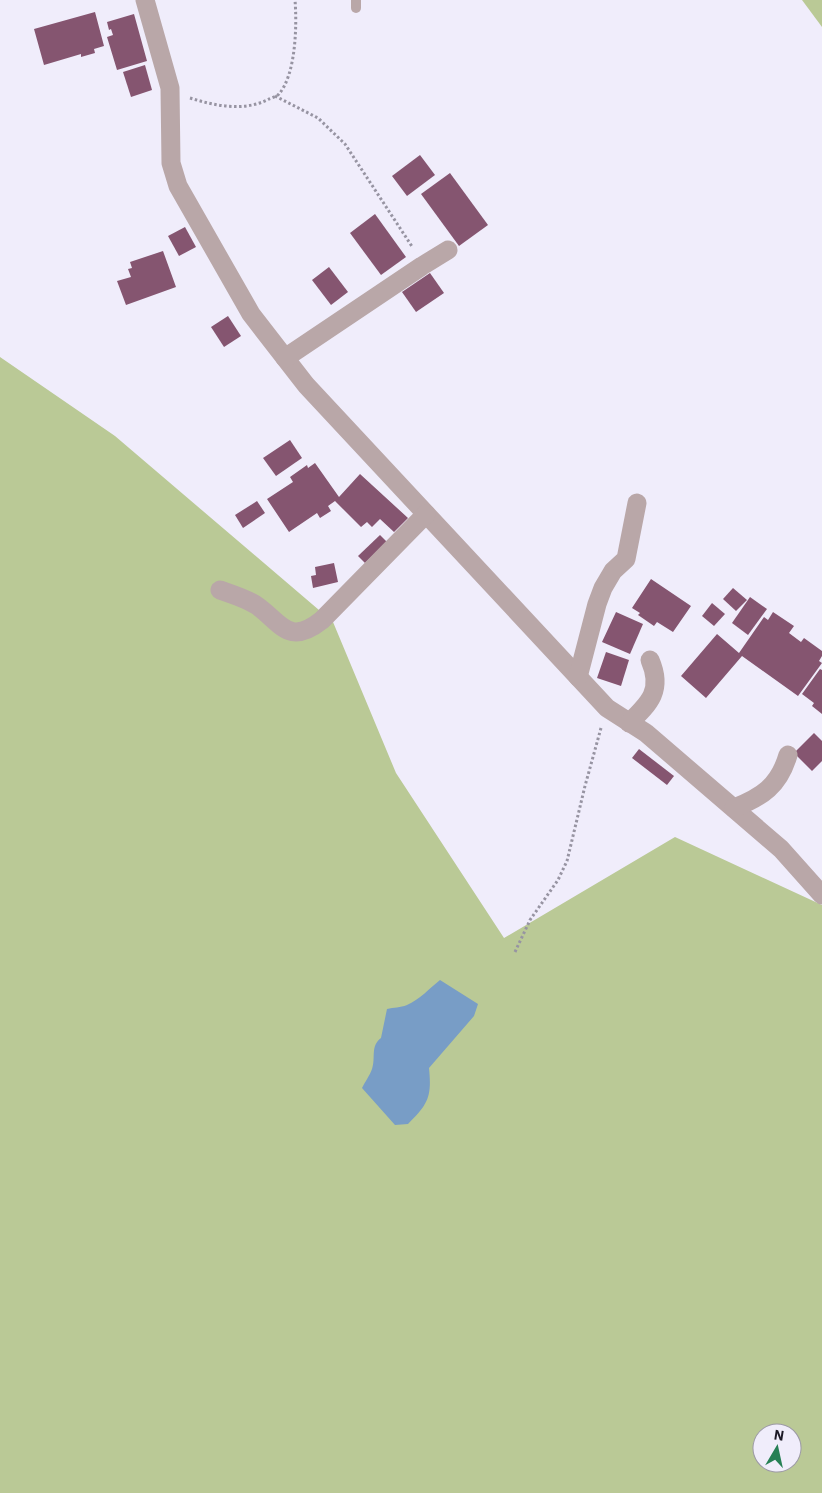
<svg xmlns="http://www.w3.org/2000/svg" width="822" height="1493" font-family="'IBM Plex Sans',sans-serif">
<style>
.green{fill:#bac996;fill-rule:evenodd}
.water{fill:#789dc6}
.building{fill:#855570}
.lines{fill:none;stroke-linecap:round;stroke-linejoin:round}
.path{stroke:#9794a2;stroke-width:3;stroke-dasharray:2.5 2.5;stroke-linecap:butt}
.service{stroke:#b9a7a8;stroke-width:10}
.minor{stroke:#b9a7a8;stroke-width:19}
</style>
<rect width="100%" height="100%" fill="#f0edfb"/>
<g class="green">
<path d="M 802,0 L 822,0 L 822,27 Z"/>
<path d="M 0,357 L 115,436 L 333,622 L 396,773 L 504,938 L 675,837 L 822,905 L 822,1493 L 0,1493 ZM 762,1433 L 792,1433 L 792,1463 L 762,1463 Z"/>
</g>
<path class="water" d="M 440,980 L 478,1004 L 474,1016 L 429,1068 C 432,1097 428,1104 408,1124 L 395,1125 L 362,1088 C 365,1082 370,1075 372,1069 C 376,1058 370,1046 381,1038 L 387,1009 C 394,1007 400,1008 407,1005 C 419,1000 430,988 440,980 Z"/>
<g class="building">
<path d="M 95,12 L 104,46 L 94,49 L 95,53 L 81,57 L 81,54 L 44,65 L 34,29 Z"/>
<path d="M 134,14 L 147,61 L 117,70 L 107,37 L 113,35 L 111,29 L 109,30 L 107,22 Z"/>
<path d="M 145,65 L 152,90 L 131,97 L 123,72 Z"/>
<path d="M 420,155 L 435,175 L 407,196 L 392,176 Z"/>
<path d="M 450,173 L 488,225 L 459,246 L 421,194 Z"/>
<path d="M 375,214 L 406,257 L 381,275 L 350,233 Z"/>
<path d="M 185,227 L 196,247 L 179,256 L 168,236 Z"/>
<path d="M 163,251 L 176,287 L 126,305 L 117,281 L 131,277 L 128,269 L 132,268 L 130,262 Z"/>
<path d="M 329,267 L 348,292 L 331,305 L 312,280 Z"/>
<path d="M 430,273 L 444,293 L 416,312 L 402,292 Z"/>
<path d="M 228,316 L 241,336 L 224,347 L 211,327 Z"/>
<path d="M 290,440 L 302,458 L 276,476 L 263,458 Z"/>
<path d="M 315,463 L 339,497 L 360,474 L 408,518 L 394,532 L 380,519 L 372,527 L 367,522 L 361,527 L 335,501 L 328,506 L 331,511 L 320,518 L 317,513 L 289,532 L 267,499 L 293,482 L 290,477 L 307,465 L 308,468 Z"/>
<path d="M 257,501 L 265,513 L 243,528 L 235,515 Z"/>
<path d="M 380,535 L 387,542 L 365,563 L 358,556 Z"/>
<path d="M 334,563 L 338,582 L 313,588 L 311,576 L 316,575 L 315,567 Z"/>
<path d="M 651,579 L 691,606 L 673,632 L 657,622 L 654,626 L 638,615 L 640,613 L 632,608 Z"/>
<path d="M 733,588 L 747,600 L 736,611 L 723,599 Z"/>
<path d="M 750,597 L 767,609 L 748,635 L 732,623 Z"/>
<path d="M 712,603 L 725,614 L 714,626 L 702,616 Z"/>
<path d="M 616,612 L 643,624 L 630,654 L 602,642 Z"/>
<path d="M 773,612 L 794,626 L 789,633 L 801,642 L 804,638 L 822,651 L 822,656 L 819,661 L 822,663 L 798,696 L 742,656 L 706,698 L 681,676 L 717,634 L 739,653 L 764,617 L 768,620 Z"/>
<path d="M 606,652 L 629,660 L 621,686 L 597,678 Z"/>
<path d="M 820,669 L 822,670 L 822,714 L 812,706 L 814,703 L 802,694 Z"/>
<path d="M 814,733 L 822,741 L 822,761 L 812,771 L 794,753 Z"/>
<path d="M 639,749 L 674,776 L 667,785 L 632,758 Z"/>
</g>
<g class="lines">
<g class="path">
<path d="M 275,96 L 318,118 L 345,144 L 413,248"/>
<path d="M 190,98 C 216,106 244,112 269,99 C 272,98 277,96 279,94 C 296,74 297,25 295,0"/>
<path d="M 515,952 L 530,920 L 558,880 L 567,861 L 585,786 L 601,728"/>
</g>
<path class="service" d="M 356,8 L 356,0"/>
<g class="minor">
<path d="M 145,0 L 170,88 L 171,163 L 178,186 L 251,314 L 306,385 L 607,708 L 646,733 L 781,849 L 822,895"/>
<path d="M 285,358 L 422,266 L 448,250"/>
<path d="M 220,590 C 231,594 245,598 256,605 C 281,622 288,647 322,620 L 426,514"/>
<path d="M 578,677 L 597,604 L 603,588 L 613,571 L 626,559 L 637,503"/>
<path d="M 629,723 C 650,703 663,690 650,660"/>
<path d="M 734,808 C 762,797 779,786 788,755"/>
</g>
</g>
<g transform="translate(777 1448) rotate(9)"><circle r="24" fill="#f0edfb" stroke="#9c99a6"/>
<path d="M0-4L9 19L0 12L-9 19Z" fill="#268055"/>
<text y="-8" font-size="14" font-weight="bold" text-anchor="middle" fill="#1d1a27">N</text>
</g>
</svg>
